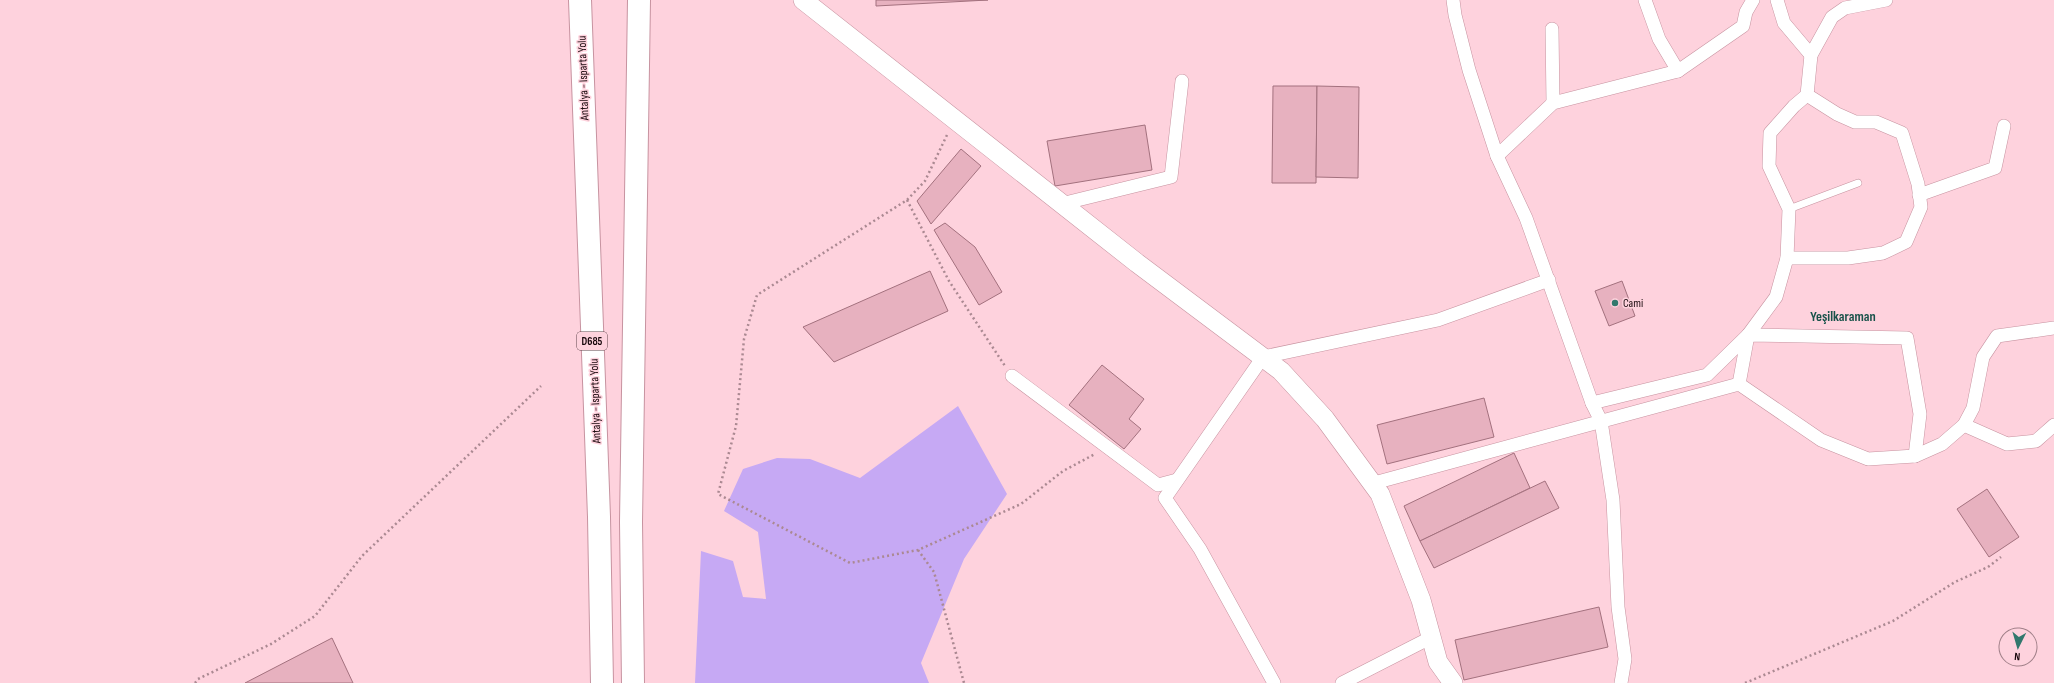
<svg xmlns="http://www.w3.org/2000/svg" width="2054" height="683" font-family="'Sofia Sans Condensed',sans-serif">
<style>
.green{fill:#c6a9f4}
.building{fill:#e7b1bf;stroke:#a3717e}
.lines{fill:none;stroke-linecap:round;stroke-linejoin:round}
.lane-casing{stroke:#c793a0;stroke-width:8}
.street-casing{stroke:#c793a0;stroke-width:14}
.secondary-casing{stroke:#c793a0;stroke-width:20}
.highway-casing{stroke:#c793a0;stroke-width:24}
.path{stroke:#ab8992;stroke-width:2.5;stroke-dasharray:2 3;stroke-linecap:butt}
.lane{stroke:#fff;stroke-width:7}
.street{stroke:#fff;stroke-width:13}
.secondary{stroke:#fff;stroke-width:19}
.highway{stroke:#fff;stroke-width:22}
.poi-dot{fill:#32786d;stroke:#fed2dd;stroke-width:1.5}
.labels{text-anchor:middle;stroke-width:3;stroke-linejoin:round;paint-order:stroke}
.shield{fill:#fed2dd;stroke:#5c4349;stroke-width:1}
.shield-label{font-size:11px;font-weight:bold;fill:#16060a}
.street-label{font-size:12px;fill:#16060a;stroke:#fed2dd}
.poi-label{font-size:12px;fill:#16060a;stroke:#fed2dd;text-anchor:start}
.quarter-label{font-size:14px;font-weight:bold;fill:#19524a;stroke:#fed2dd}
</style>
<rect width="100%" height="100%" fill="#fed2dd"/>
<path class="green" d="M 958,406 L 1007,494 L 964,559 L 921,663 L 929,683 L 695,683 L 701,551 L 733,561 L 743,597 L 766,599 L 758,532 L 724,511 L 743,469 L 777,458 L 810,459 L 860,478 Z"/>
<g class="building">
<path d="M 876,0 L 988,0 L 876,6 Z"/>
<path d="M 1273,86 L 1317,86 L 1316,183 L 1272,183 Z"/>
<path d="M 1317,86 L 1359,87 L 1358,178 L 1316,177 Z"/>
<path d="M 1145,125 L 1152,170 L 1055,186 L 1047,141 Z"/>
<path d="M 961,149 L 981,166 L 931,224 L 917,201 Z"/>
<path d="M 945,223 L 975,247 L 1002,292 L 979,305 L 934,230 Z"/>
<path d="M 930,271 L 948,311 L 834,362 L 803,327 Z"/>
<path d="M 1622,281 L 1635,316 L 1609,326 L 1595,291 Z"/>
<path d="M 1102,365 L 1144,399 L 1129,419 L 1141,429 L 1124,449 L 1069,405 Z"/>
<path d="M 1484,398 L 1494,437 L 1387,464 L 1377,425 Z"/>
<path d="M 1514,453 L 1530,488 L 1420,541 L 1404,506 Z"/>
<path d="M 1545,481 L 1559,508 L 1434,568 L 1420,541 Z"/>
<path d="M 1987,489 L 2019,537 L 1989,557 L 1957,509 Z"/>
<path d="M 1599,607 L 1608,647 L 1464,680 L 1455,640 Z"/>
<path d="M 332,638 L 353,683 L 245,683 Z"/>
</g>
<g class="lines">
<defs>
<path id="lane" d="M 1789,209 L 1858,183"/>
<g id="street">
<path d="M 1453,0 L 1455,15 L 1469,70 L 1497,156 L 1526,218 L 1592,403 L 1601,421 L 1613,500 L 1618,607 L 1625,659 L 1621,683"/>
<path d="M 1645,0 L 1659,39 L 1678,71"/>
<path d="M 1777,0 L 1784,23 L 1811,55"/>
<path d="M 1552,29 L 1553,103"/>
<path d="M 1497,156 L 1553,103 L 1678,71 L 1743,26 L 1746,12 L 1753,0"/>
<path d="M 1919,195 L 1995,168 L 2004,126"/>
<path d="M 1061,204 L 1171,177 L 1182,81"/>
<path d="M 1787,258 L 1848,258 L 1883,253 L 1906,242 L 1921,207 L 1918,184 L 1902,133 L 1876,122 L 1855,122 L 1837,114 L 1807,95"/>
<path d="M 1012,376 L 1158,485 L 1177,480"/>
<path d="M 1739,384 L 1748,335 L 1776,297 L 1787,258 L 1789,209 L 1769,166 L 1770,133 L 1794,106 L 1807,95 L 1811,55 L 1832,17 L 1845,8 L 1886,0"/>
<path d="M 1592,403 L 1707,375 L 1748,335 L 1907,338 L 1920,414 L 1915,456"/>
<path d="M 1964,425 L 2007,444 L 2036,441 L 2054,425"/>
<path d="M 1374,483 L 1739,384 L 1821,440 L 1868,459 L 1915,456 L 1942,444 L 1964,425 L 1973,408 L 1983,357 L 1997,336 L 2054,328"/>
<path d="M 1274,683 L 1200,549 L 1165,498 L 1263,357 L 1438,320 L 1549,280"/>
<path d="M 1342,683 L 1432,637"/>
</g>
<path id="secondary" d="M 803,0 L 1137,263 L 1281,371 L 1325,419 L 1380,494 L 1421,600 L 1438,662 L 1453,683"/>
<g id="highway">
<path d="M 580,0 L 599,517 L 602,683"/>
<path d="M 633,683 L 631,522 L 639,0"/>
</g>
</defs>
<use href="#lane" class="lane-casing"/>
<use href="#street" class="street-casing"/>
<use href="#secondary" class="secondary-casing"/>
<use href="#highway" class="highway-casing"/>
<g class="path">
<path d="M 947,135 L 925,181 L 907,200 L 757,295 L 744,339 L 736,426 L 718,494 L 850,563 L 918,550 L 1021,504 L 1063,471 L 1095,454"/>
<path d="M 907,200 L 949,281 L 1005,366"/>
<path d="M 918,550 L 934,572 L 964,683"/>
<path d="M 195,683 L 198,679 L 271,644 L 315,616 L 362,556 L 541,386"/>
<path d="M 1745,683 L 1893,621 L 1955,582 L 1988,567 L 2001,557"/>
</g>
<use href="#lane" class="lane"/>
<use href="#street" class="street"/>
<use href="#secondary" class="secondary"/>
<use href="#highway" class="highway"/>
</g>
<circle class="poi-dot" cx="1615" cy="303" r="4"/>
<g class="labels">
<rect class="shield" x="577" y="332" width="30" height="18" rx="3"/>
<g class="shield-label">
<text x="592" y="345">D685</text>
</g>
<g class="street-label">
<text transform="translate(583 78) rotate(-92)" y="4">Antalya - Isparta Yolu</text>
<text transform="translate(595 401) rotate(-92)" y="4">Antalya - Isparta Yolu</text>
</g>
<g class="poi-label">
<text x="1623" y="307">Cami</text>
</g>
<g class="quarter-label">
<text x="1843" y="321">Yeşilkaraman</text>
</g>
</g>
<g transform="translate(2018 647) rotate(185)"><circle r="19" fill="#fed2dd" stroke="#a18089"/>
<path d="M0-3L7 15L0 10L-7 15Z" fill="#32786d"/>
<text y="-6" font-size="11" font-weight="bold" text-anchor="middle" fill="#16060a">N</text>
</g>
</svg>
